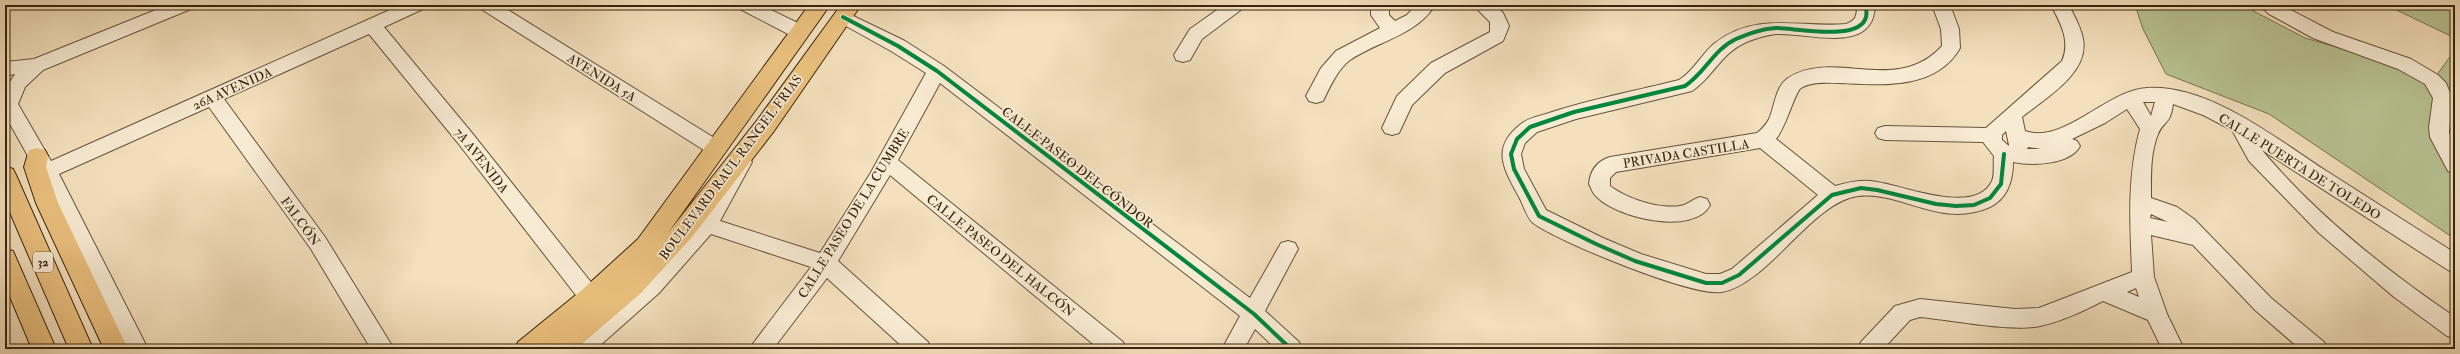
<svg xmlns="http://www.w3.org/2000/svg" width="2460" height="354" font-family="'IM FELL Double Pica',serif">
<style>
.green{fill:#b9c393;stroke:#787450}
.lines{fill:none;stroke-linecap:round;stroke-linejoin:round}
.minor-casing{stroke:#675339;stroke-width:2}
.major-casing{stroke:#38240d;stroke-width:2}
.minor{fill:#f8ebd4;fill-rule:evenodd}
.major{fill:#eac07e;fill-rule:evenodd}
.cycleway-casing{stroke:#f8ebd4;stroke-width:6}
.cycleway{stroke:#00873e;stroke-width:4}
.labels{text-anchor:middle;stroke-width:3.5;stroke-linejoin:round;paint-order:stroke}
.shield{fill:#f8ebd4;stroke:#726049;stroke-width:1}
.shield-label{font-size:12px;font-weight:bold;fill:#38240d}
.street-label{font-size:13px;fill:#38240d;stroke:#f8ebd4}
</style>
<rect width="100%" height="100%" fill="#f4e0bd"/>
<filter id="stains"><feTurbulence type="fractalNoise" baseFrequency=".005" numOctaves="4"/><feColorMatrix values="0 0 0 0 .2 0 0 0 0 .09 0 0 0 0 .02 0 0 0 .5 -.17"/></filter>
<radialGradient id="worn" r=".72"><stop offset=".6" stop-color="#630" stop-opacity="0"/><stop offset="1" stop-color="#630" stop-opacity=".3"/></radialGradient>
<g class="green">
<path d="M 2135,5 L 2242,5 L 2305,38 L 2436,76 L 2455,50 L 2455,239 L 2269,114 L 2166,74 L 2143,29 Z"/>
<path d="M 2386,5 L 2455,5 L 2455,38 Z"/>
</g>
<g class="lines">
<defs>
<g id="minor">
<path d="M 168,5 L 194,5 L 191,9 L 43,70 L 25,87 L 18,104 L 51,161 L 401,5 L 426,5 L 423,9 L 384,27 L 472,133 L 598,291 L 601,297 L 598,303 L 590,306 L 582,303 L 458,143 L 369,34 L 224,99 L 325,237 L 394,349 L 371,349 L 311,249 L 209,107 L 59,174 L 148,349 L 126,349 L 38,174 L 5,115 L 5,90 L 15,74 L 5,76 L 5,62 L 34,59 Z"/>
<path d="M 478,5 L 500,5 L 724,144 L 727,149 L 724,154 L 717,157 L 710,154 L 481,9 Z"/>
<path d="M 737,5 L 761,5 L 806,27 L 809,32 L 806,37 L 800,38 L 794,37 L 740,9 Z"/>
<path d="M 1224,5 L 1245,5 L 1242,9 L 1202,39 L 1190,60 L 1183,62 L 1176,60 L 1174,55 L 1190,29 Z"/>
<path d="M 1371,5 L 1389,5 L 1389,15 L 1395,21 L 1407,15 L 1416,5 L 1435,5 C 1417,35 1378,41 1350,60 C 1337,70 1330,87 1323,101 L 1316,103 L 1309,101 L 1306,96 L 1321,68 L 1336,51 L 1380,28 L 1371,15 Z"/>
<path d="M 1473,5 L 1494,5 L 1503,13 L 1509,26 L 1503,41 L 1445,73 L 1412,105 L 1399,133 L 1392,135 L 1385,133 L 1382,128 L 1397,96 L 1431,63 L 1490,32 L 1490,22 Z"/>
<path d="M 1857,5 L 1875,5 C 1874,56 1808,32 1776,34 C 1767,35 1757,38 1749,41 C 1721,52 1715,75 1692,91 L 1576,119 L 1537,132 L 1525,143 L 1521,154 L 1524,169 L 1546,210 L 1603,238 L 1641,254 L 1706,274 L 1720,274 L 1732,269 L 1818,195 L 1760,148 L 1616,172 L 1610,178 L 1610,186 C 1628,199 1657,209 1680,206 C 1687,205 1693,199 1700,197 L 1707,199 L 1710,205 C 1694,236 1617,218 1597,197 C 1593,194 1591,188 1589,184 C 1590,171 1597,161 1610,157 L 1757,133 C 1762,129 1766,125 1769,119 C 1775,106 1775,87 1788,78 C 1834,48 1896,96 1942,46 L 1941,29 L 1932,5 L 1950,5 L 1959,29 L 1960,48 C 1936,90 1882,85 1840,83 C 1828,83 1812,81 1801,88 C 1795,92 1786,127 1776,139 L 1835,186 C 1849,182 1862,179 1877,182 C 1905,186 1976,216 1992,181 C 1995,174 1993,163 1994,156 L 1983,142 L 1885,140 L 1878,138 L 1875,133 L 1878,128 L 1885,126 L 1986,128 L 2062,61 C 2071,41 2060,22 2051,5 L 2069,5 C 2074,16 2081,27 2083,39 C 2090,73 2044,99 2022,117 L 2025,131 C 2063,145 2107,90 2147,88 C 2209,84 2278,140 2328,172 C 2370,199 2413,226 2455,253 L 2455,273 L 2448,270 L 2262,150 C 2313,212 2388,272 2455,317 L 2455,338 L 2447,336 L 2394,297 L 2319,233 L 2249,161 L 2232,130 L 2203,115 L 2173,104 C 2170,126 2164,120 2158,134 C 2150,154 2151,176 2151,198 L 2177,207 L 2194,219 L 2271,298 L 2324,342 L 2327,349 L 2300,349 L 2255,310 L 2193,245 L 2151,235 L 2154,277 L 2167,314 L 2184,349 L 2162,349 L 2148,320 L 2103,301 C 2083,311 2063,321 2040,326 C 2011,332 1952,320 1920,317 L 1910,320 L 1883,349 L 1858,349 L 1861,342 L 1895,306 L 1920,299 L 2015,309 L 2039,308 L 2132,272 C 2130,224 2127,176 2140,129 L 2127,109 L 2105,123 L 2072,139 L 2077,141 L 2080,146 C 2070,165 2032,166 2013,162 C 2013,180 2008,198 1990,207 C 1940,229 1902,191 1858,196 C 1812,202 1768,284 1722,292 C 1693,297 1559,242 1533,223 C 1527,218 1523,204 1519,197 C 1504,169 1490,148 1521,124 C 1528,118 1540,116 1549,113 C 1591,99 1636,91 1679,80 C 1695,70 1701,54 1715,43 C 1756,11 1800,28 1846,24 C 1856,20 1857,16 1857,5 ZM 2143,102 L 2155,102 L 2151,116 ZM 2006,131 L 2009,145 L 2009,146 L 2002,140 L 2002,135 ZM 2028,147 L 2041,149 L 2027,149 ZM 2151,214 L 2168,222 L 2150,218 ZM 2136,288 L 2139,297 L 2127,292 Z"/>
<path d="M 2259,5 L 2281,5 L 2333,32 L 2411,59 L 2438,75 L 2446,83 L 2452,98 L 2449,132 L 2455,149 L 2455,174 L 2448,171 L 2430,137 L 2429,127 L 2433,98 L 2425,84 L 2398,69 L 2313,38 L 2269,14 Z"/>
<path d="M 843,11 L 905,41 L 944,66 L 1250,298 L 1281,243 L 1288,241 L 1295,243 L 1298,249 L 1265,311 L 1299,342 L 1302,349 L 1276,349 L 1255,329 L 1244,349 L 1222,349 L 1240,316 L 940,83 L 898,160 L 1123,342 L 1126,349 L 1099,349 L 890,175 L 838,261 L 928,342 L 931,349 L 905,349 L 827,278 L 773,349 L 749,349 L 811,267 L 711,234 L 659,293 L 596,349 L 569,349 L 572,342 C 620,303 668,263 704,212 C 717,195 725,175 735,157 L 742,154 L 749,157 L 752,162 L 720,221 L 820,253 L 870,174 L 926,73 L 891,51 L 837,21 L 834,17 L 837,13 Z"/>
</g>
<g id="major">
<path d="M 809,5 L 830,5 L 668,233 L 758,119 L 841,5 L 861,5 L 774,131 L 692,237 L 641,293 L 576,349 L 547,349 L 548,346 L 544,349 L 515,349 L 518,342 L 582,290 L 638,239 Z"/>
<path d="M 37,148 L 45,150 L 48,156 L 46,167 L 58,203 L 128,349 L 104,349 L 36,203 L 24,167 L 29,150 Z"/>
<path d="M 5,166 L 13,169 L 16,175 L 93,349 L 69,349 L 5,201 Z"/>
<path d="M 5,249 L 13,251 L 56,349 L 32,349 L 5,285 Z"/>
</g>
</defs>
<use href="#minor" class="minor-casing"/>
<use href="#major" class="major-casing"/>
<use href="#minor" class="minor"/>
<use href="#major" class="major"/>
<defs>
<g id="cycleway">
<path d="M 1866,5 C 1866,9 1867,14 1866,17 C 1860,42 1795,28 1777,28 C 1764,28 1748,34 1736,39 C 1714,49 1705,73 1685,86 L 1574,112 L 1530,127 L 1517,139 L 1511,154 L 1514,169 L 1539,216 L 1596,244 L 1635,261 L 1706,283 L 1722,283 L 1739,275 L 1832,195 L 1861,188 L 1877,190 L 1936,204 L 1956,206 L 1974,205 L 1990,198 L 2001,184 L 2004,154"/>
<path d="M 843,17 L 898,46 L 937,71 L 1254,314 L 1291,349"/>
</g>
</defs>
<use href="#cycleway" class="cycleway-casing"/>
<use href="#cycleway" class="cycleway"/>
</g>
<g class="labels">
<rect class="shield" x="33" y="252" width="20" height="20" rx="3"/>
<g class="shield-label">
<text x="43" y="266">32</text>
</g>
<g class="street-label">
<text transform="translate(602 77) rotate(32)" y="5">AVENIDA 5A</text>
<text transform="translate(232 88) rotate(-24)" y="5">26A AVENIDA</text>
<text transform="translate(1686 153) rotate(-9)" y="5">PRIVADA CASTILLA</text>
<text transform="translate(482 160) rotate(52)" y="5">7A AVENIDA</text>
<text transform="translate(2300 166) rotate(32)" y="5">CALLE PUERTA DE TOLEDO</text>
<text transform="translate(730 167) rotate(-53)" y="5">BOULEVARD RAUL RANGEL FRIAS</text>
<text transform="translate(1078 167) rotate(38)" y="5">CALLE PASEO DEL CÓNDOR</text>
<text transform="translate(853 213) rotate(-58)" y="5">CALLE PASEO DE LA CUMBRE</text>
<text transform="translate(301 221) rotate(54)" y="5">FALCÓN</text>
<text transform="translate(1001 255) rotate(39)" y="5">CALLE PASEO DEL HALCÓN</text>
</g>
</g>
<rect width="2460" height="354" fill="none" stroke="#f4e0bd" stroke-width="20"/>
<rect x="6" y="6" width="2448" height="342" fill="none" stroke="#38240d" stroke-width="2"/>
<rect x="10" y="10" width="2440" height="334" fill="none" stroke="#38240d"/>
<rect width="100%" height="100%" filter="url(#stains)"/>
<rect width="100%" height="100%" fill="url(#worn)"/>
</svg>
